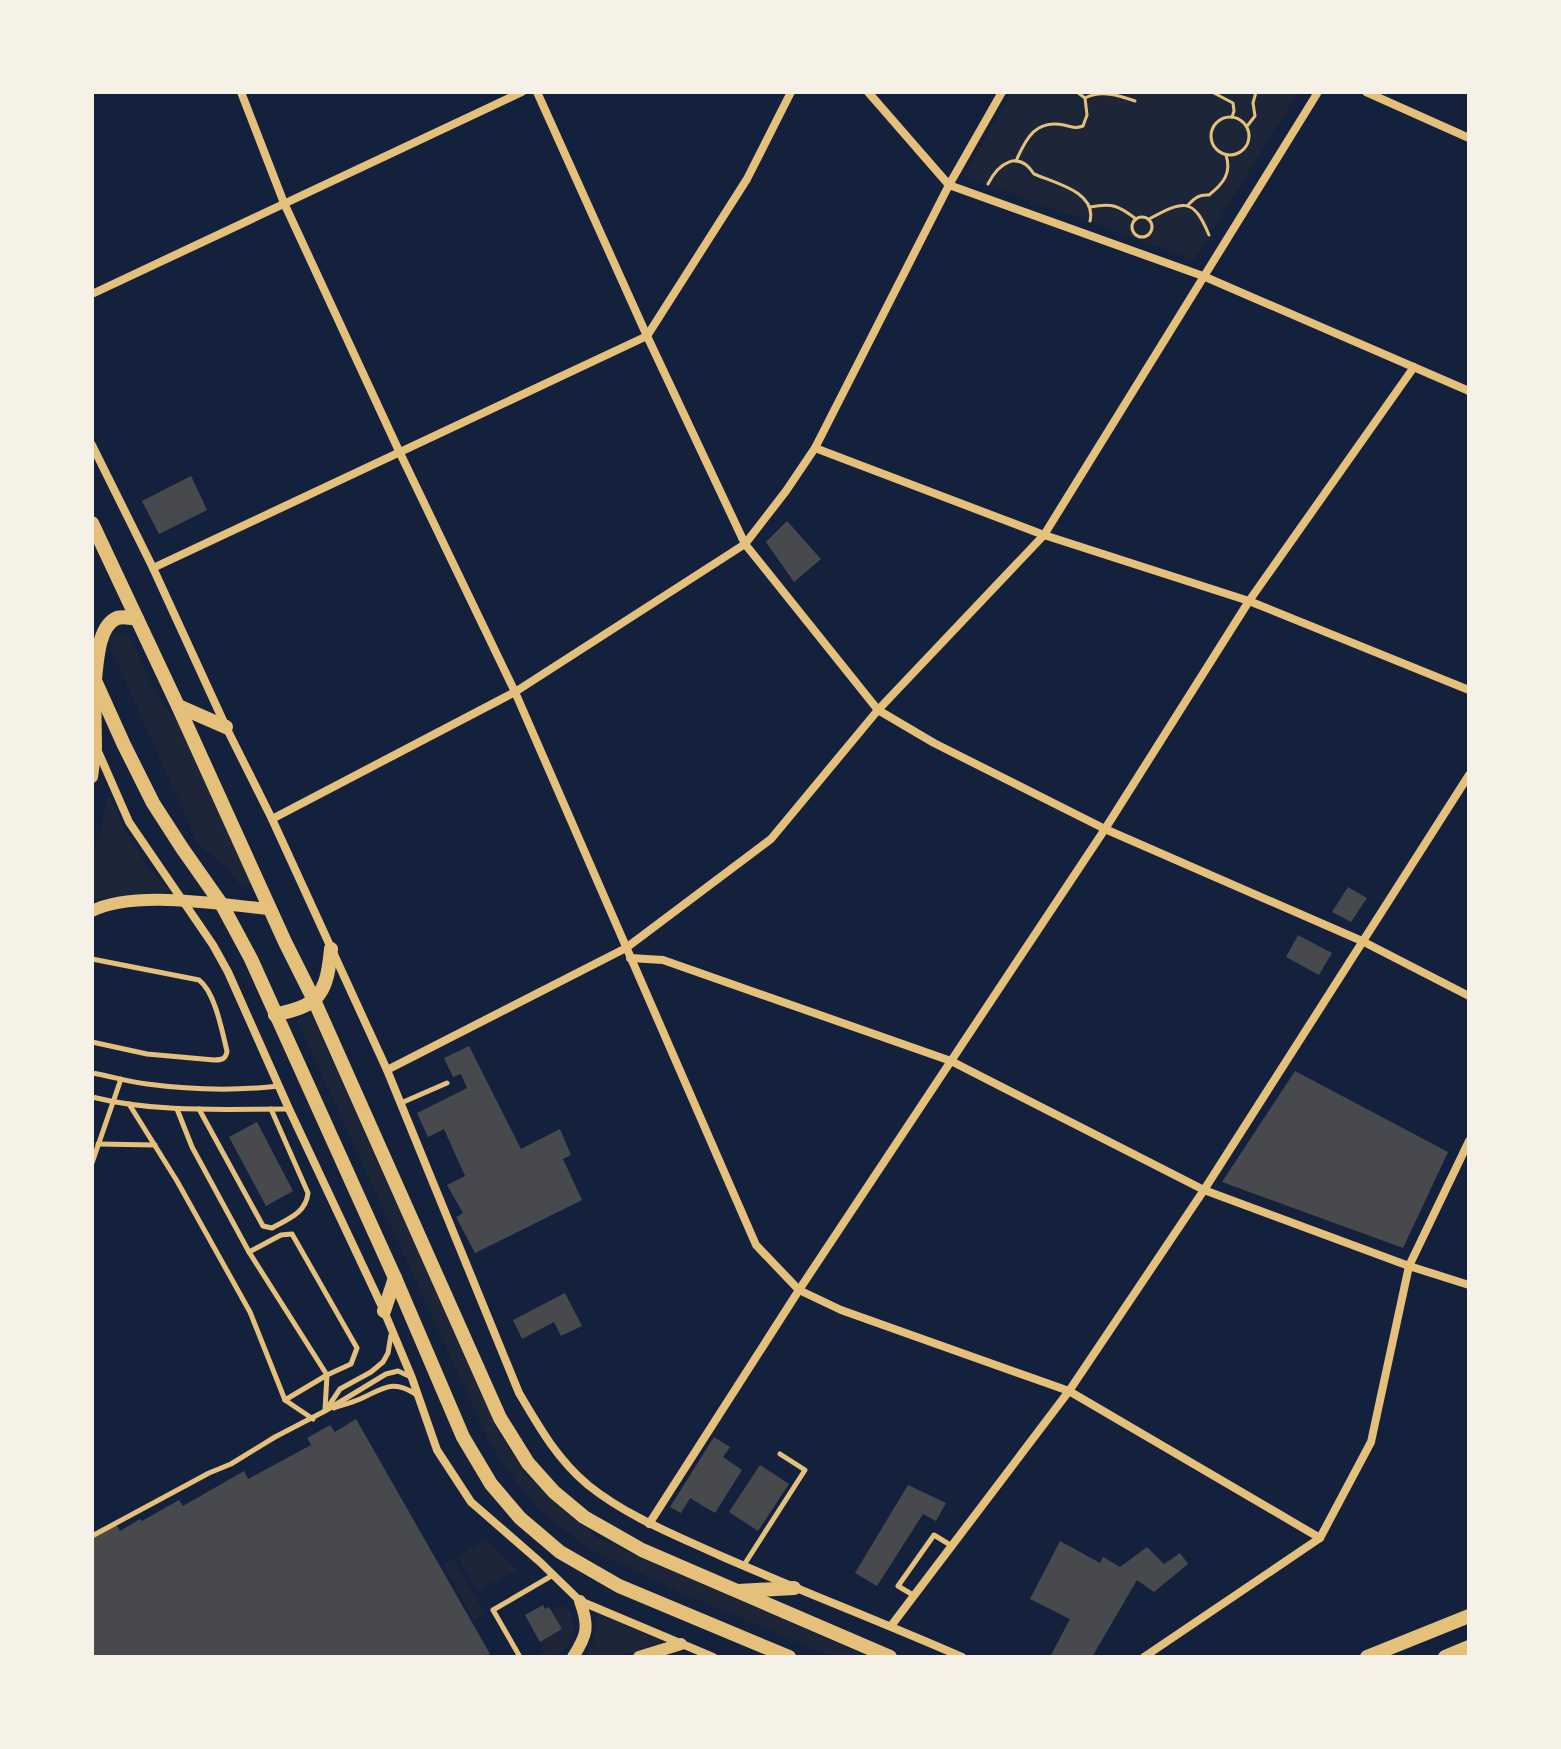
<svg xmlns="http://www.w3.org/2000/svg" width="1561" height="1749" font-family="'Space Grotesk',sans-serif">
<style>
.green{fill:#1d2539}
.building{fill:#48494c}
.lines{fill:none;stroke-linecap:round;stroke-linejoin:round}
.path{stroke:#e5c07b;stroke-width:3}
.service{stroke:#e5c07b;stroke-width:5}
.minor{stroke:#e5c07b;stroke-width:8}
.tertiary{stroke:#e5c07b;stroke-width:12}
.secondary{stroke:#e5c07b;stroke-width:14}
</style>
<rect width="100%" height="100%" fill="#14213d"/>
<g class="green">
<path d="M 1012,92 L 1298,92 L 1194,260 L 964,176 Z"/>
<path d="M 122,632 L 129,635 L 156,694 L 181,727 L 252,884 L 240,886 L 230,870 L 198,844 L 110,647 L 110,640 L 114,634 Z"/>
<path d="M 110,797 L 127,834 L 148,868 L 171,892 L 92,898 L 92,849 L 100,835 L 107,799 Z"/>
<path d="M 311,1014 L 500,1435 L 524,1472 L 549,1497 L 598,1538 L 868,1657 L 834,1657 L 681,1593 L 588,1548 L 539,1510 L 515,1480 L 490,1444 L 297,1020 Z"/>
<path d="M 487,1540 L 518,1570 L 477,1591 L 457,1556 Z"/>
<path d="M 453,1558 L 485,1615 L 474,1620 L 443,1564 Z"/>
<path d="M 564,1605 C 581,1618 574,1647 555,1656 C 550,1658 542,1657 536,1657 L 544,1653 L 540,1642 L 562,1629 L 552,1610 Z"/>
<path d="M 597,1614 L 658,1639 L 662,1642 L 659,1645 L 616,1657 L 586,1657 L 593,1644 Z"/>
</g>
<g class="building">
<path d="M 191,476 L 207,510 L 159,534 L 142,501 Z"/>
<path d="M 787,521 L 821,559 L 794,582 L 766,542 Z"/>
<path d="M 1348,887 L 1367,898 L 1351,922 L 1332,912 Z"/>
<path d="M 1298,935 L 1332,953 L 1319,975 L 1286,957 Z"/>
<path d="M 469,1046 L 521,1149 L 560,1129 L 571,1155 L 563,1159 L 582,1200 L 475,1253 L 456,1217 L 463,1213 L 447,1185 L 465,1176 L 444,1129 L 428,1137 L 417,1113 L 467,1088 L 461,1074 L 453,1077 L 444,1058 Z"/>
<path d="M 1295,1071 L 1448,1152 L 1403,1248 L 1222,1182 Z"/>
<path d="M 257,1122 L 293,1191 L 266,1206 L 229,1137 Z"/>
<path d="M 565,1293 L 582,1326 L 561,1336 L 554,1322 L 522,1339 L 513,1320 Z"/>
<path d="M 356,1419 L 490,1654 L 484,1657 L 92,1657 L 92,1537 L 116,1524 L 120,1531 L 140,1519 L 142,1521 L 179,1500 L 183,1506 L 244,1471 L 248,1479 L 311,1445 L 307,1438 L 330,1425 L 335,1432 Z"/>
<path d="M 714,1437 L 730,1447 L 723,1457 L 742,1470 L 715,1513 L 690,1498 L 681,1513 L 670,1507 Z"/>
<path d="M 760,1465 L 789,1484 L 758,1531 L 729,1512 Z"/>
<path d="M 908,1485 L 946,1503 L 936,1521 L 923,1514 L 877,1586 L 855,1573 Z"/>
<path d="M 1060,1541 L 1100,1563 L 1103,1557 L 1120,1567 L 1147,1547 L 1164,1564 L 1180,1553 L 1188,1564 L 1154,1592 L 1137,1580 L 1092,1657 L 1050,1657 L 1070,1619 L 1030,1599 Z"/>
<path d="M 543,1605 L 545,1609 L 549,1607 L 562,1629 L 540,1642 L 525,1615 Z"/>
</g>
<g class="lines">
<g class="path">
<path d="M 1212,92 L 1233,103 L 1234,111 L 1232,117"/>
<path d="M 1085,98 C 1101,90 1118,95 1135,101"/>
<circle cx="1230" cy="136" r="19"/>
<path d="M 1248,125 L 1255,116 L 1253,103 L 1256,92"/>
<path d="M 1016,161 C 1026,138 1036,119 1064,125 C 1072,127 1075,129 1083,126 L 1087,115 L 1085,98 L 1077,92"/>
<path d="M 988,184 C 998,164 1018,149 1034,174 C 1055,183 1097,192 1090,221"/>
<path d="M 1187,206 C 1194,199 1198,194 1209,195 C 1223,184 1232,173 1226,155"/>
<path d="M 1090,207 C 1112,203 1118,205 1136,219"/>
<circle cx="1142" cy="227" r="10"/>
<path d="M 1149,219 C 1183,201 1193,196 1209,235"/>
</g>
<g class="service">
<path d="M 92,959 L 199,980 C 215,992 222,1031 227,1051 C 226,1059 222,1060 214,1060 L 147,1054 L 92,1042"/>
<path d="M 92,1073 C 110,1076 129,1082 147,1084 C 192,1090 235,1091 279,1086"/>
<path d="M 92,1097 C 156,1113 223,1109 289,1109"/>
<path d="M 401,1103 L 447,1083"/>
<path d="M 129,1104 L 177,1181 L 250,1312 L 285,1400 L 313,1419"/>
<path d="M 177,1109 L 192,1147 L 249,1252 L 327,1375 L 325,1410"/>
<path d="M 199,1109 L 263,1226 L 272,1228 C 288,1219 306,1213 308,1193 L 271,1109"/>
<path d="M 98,1144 L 155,1145"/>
<path d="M 92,1163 L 121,1079"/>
<path d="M 249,1252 L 281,1235 L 292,1234 L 357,1348 L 351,1364 L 327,1375 L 285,1400"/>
<path d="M 328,1407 L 340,1389 L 371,1372 L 383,1362 L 388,1353 L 391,1335"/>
<path d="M 334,1408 C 342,1405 351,1403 360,1399 C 383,1389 392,1378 417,1395"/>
<path d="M 92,1536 L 209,1473 L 231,1464 L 275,1437 L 325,1411 L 386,1374 L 398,1371 L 411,1377"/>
<path d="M 744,1565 L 805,1470 L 780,1454"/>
<path d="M 913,1595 L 898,1586 L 934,1535 L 952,1546"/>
<path d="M 520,1657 L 493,1610 L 553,1575"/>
</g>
<g class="minor">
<path d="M 241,92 L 284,203 L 399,451 L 515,692 L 756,1245 L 799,1290 L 841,1310 L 1069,1391 L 1320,1538"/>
<path d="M 537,92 L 647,336 L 745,544 L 878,710 L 934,743 L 1105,829 L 1362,941 L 1469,996"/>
<path d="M 868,92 L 949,185 L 1203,276 L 1469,391"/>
<path d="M 1366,92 L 1469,138"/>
<path d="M 92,294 L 522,92"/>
<path d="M 92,445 L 153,568 L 226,727 L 272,819 L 387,1070 L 519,1393 C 539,1427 557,1459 588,1485 C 628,1517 675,1535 721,1556 C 801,1591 882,1622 962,1657"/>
<path d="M 815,448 L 1044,535 L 1249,601 L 1469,690"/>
<path d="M 153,568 L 647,336 L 747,179 L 791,92"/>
<path d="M 97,749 L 129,822 L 213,945 L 228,972 L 289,1109 L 384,1311 L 412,1378 L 437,1450 L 471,1502 L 540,1562 L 580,1601 L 713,1657"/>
<path d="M 272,819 L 515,692 L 745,544 L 786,491 L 815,448 L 949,185 L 1002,92"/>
<path d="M 630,958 L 663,960 L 951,1061 L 1204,1190 L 1409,1266 L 1469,1285"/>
<path d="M 387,1070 L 626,948 L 771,839 L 878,710 L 1044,535 L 1318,92"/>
<path d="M 649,1524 L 799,1290 L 1105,829 L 1249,601 L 1414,367"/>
<path d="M 891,1626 L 1069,1391 L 1204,1190 L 1469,775"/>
<path d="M 1144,1657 L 1320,1538 L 1371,1442 L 1409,1266 L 1469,1141"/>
</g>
<g class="tertiary">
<path d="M 92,777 L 96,747 L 95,683"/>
<path d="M 92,911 C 134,889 222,905 270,909"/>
<path d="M 573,1657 C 588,1634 589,1626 580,1601"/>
<path d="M 639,1657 L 681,1644"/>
</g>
<g class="secondary">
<path d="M 92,523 L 178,706 L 285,942 L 314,1000 L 500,1418 L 528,1463 L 554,1492 L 584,1517 L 642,1550 L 890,1657"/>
<path d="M 92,674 L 124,745 L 153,803 L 182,848 L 222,905 L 251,959 L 395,1278 L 463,1437 L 491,1484 L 520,1518 L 560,1552 L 619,1586 L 789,1657"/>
<path d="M 95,679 C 97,662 98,626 117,618 C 123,616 132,618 137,619"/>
<path d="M 178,706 L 226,727"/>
<path d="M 275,1015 C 285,1012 297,1010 306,1005 C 327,995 329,969 331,949"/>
<path d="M 384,1311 L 395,1278"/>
<path d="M 738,1591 L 794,1588"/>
<path d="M 1367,1657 L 1469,1616"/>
<path d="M 1445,1657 L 1469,1647"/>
</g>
</g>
<rect width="1561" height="1749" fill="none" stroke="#f6f1e7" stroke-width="188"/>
</svg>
